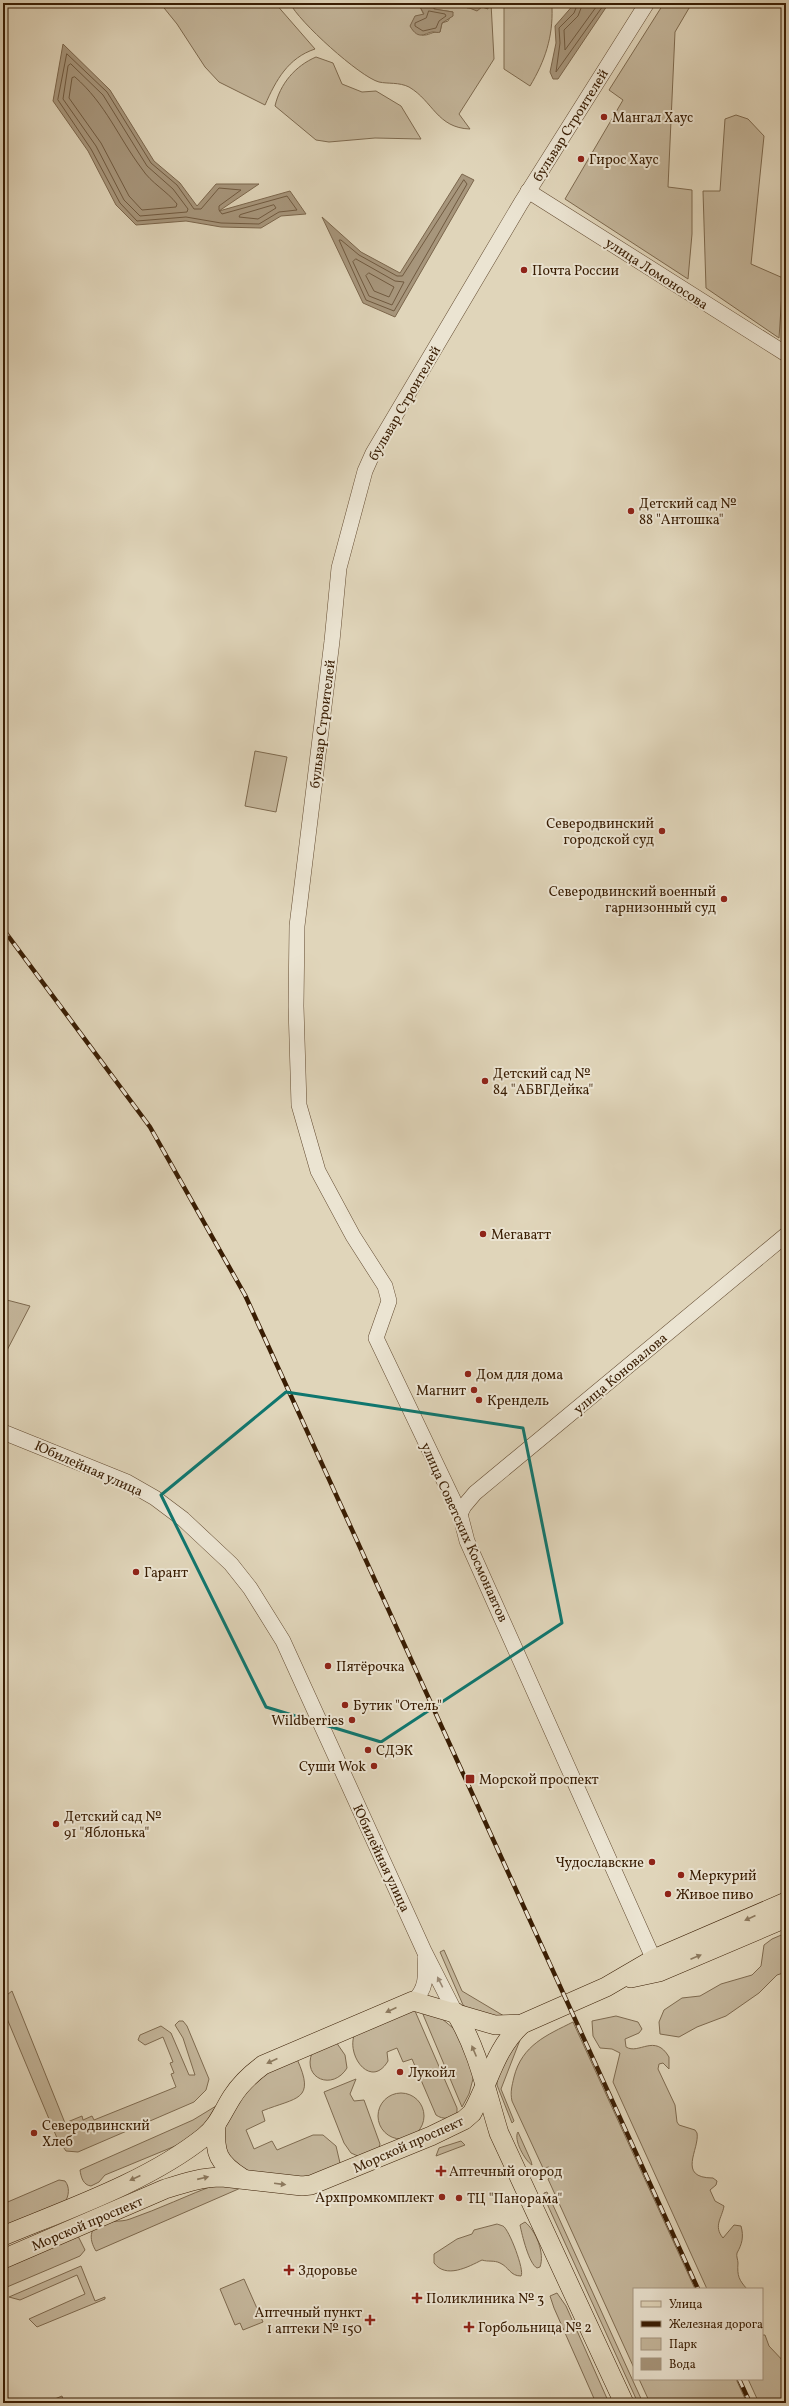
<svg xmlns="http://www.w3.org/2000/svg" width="789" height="2406" font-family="Vollkorn,serif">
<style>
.green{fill:#c4b69b;stroke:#7e6a4f}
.water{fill:#a7967c;stroke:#7b664c}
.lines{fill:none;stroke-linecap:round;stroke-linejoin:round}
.shore{stroke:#705a40;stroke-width:1}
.minor-casing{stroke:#634b31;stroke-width:16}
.major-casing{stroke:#391d03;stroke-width:20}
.minor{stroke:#ebe4d2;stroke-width:15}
.major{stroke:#e0d5ba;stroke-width:19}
.rail-casing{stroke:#391d03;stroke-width:4.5}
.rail{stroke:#ebe4d2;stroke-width:3;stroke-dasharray:9;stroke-linecap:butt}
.oneway{fill:#8c795e}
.oneway2{fill:#9b8a75}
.marked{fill:none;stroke:#0f766e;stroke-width:3;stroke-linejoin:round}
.poi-dot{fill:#8f2418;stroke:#ebe4d2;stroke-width:1.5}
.labels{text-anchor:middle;stroke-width:4;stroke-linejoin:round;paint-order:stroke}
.poi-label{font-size:14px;fill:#391d03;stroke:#ebe4d2;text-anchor:start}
.street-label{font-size:14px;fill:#391d03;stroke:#ebe4d2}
</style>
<rect width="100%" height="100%" fill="#e0d5ba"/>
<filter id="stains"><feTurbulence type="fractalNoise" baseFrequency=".005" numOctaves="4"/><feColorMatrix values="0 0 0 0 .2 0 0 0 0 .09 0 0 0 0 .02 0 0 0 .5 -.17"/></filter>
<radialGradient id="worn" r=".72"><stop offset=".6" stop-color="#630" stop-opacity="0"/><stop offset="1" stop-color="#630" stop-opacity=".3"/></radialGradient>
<g class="green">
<path d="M 160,3 L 275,3 L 315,49 C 288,58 276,80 265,105 L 219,82 L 205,67 L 177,24 Z"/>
<path d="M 290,3 L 418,3 L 424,15 L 420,16 L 422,35 C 429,36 432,31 440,32 L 442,23 L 448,21 L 453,12 L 434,9 L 433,3 L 465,3 L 467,8 L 479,8 L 486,4 L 484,3 L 491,3 L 494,59 L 459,114 L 470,129 C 437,128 433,101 409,87 C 399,82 388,84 379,82 C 360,77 298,21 290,3 Z"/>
<path d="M 504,3 L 557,3 L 552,8 C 553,37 545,61 530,86 L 504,69 Z"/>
<path d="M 664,3 L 692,3 L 675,32 L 668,187 L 692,190 L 692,234 L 688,279 L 565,199 L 623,100 L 609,90 Z"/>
<path d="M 316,57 L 333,63 L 342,84 L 362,92 L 376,91 L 401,106 L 421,139 L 375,138 L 329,142 L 316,140 L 275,106 C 280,84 295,66 316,57 Z"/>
<path d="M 736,115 L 748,119 L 764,136 L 751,264 L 783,278 L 779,338 L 706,288 L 703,191 L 720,191 L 725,119 Z"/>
<path d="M 255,751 L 287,757 L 276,812 L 245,806 Z"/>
<path d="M 3,1299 L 30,1306 L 3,1358 Z"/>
<path d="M 786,1933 L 786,1972 L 777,1975 L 759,1993 L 726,2016 L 697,2027 L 679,2037 L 660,2034 L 659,2022 L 664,2010 L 682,1998 L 700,1996 L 721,1984 L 752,1975 L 761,1966 L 764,1945 L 772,1939 Z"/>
<path d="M 444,1950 L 462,1991 L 509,2019 L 470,2010 L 463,2005 L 440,1952 Z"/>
<path d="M 12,1991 L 65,2123 L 82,2116 L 83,2120 L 92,2116 L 94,2120 L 176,2087 L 171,2074 L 174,2073 L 170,2063 L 173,2062 L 163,2037 L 145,2045 L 138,2040 L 140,2035 L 161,2026 L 171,2033 L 189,2075 L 195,2075 L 183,2038 L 175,2025 L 179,2021 L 183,2021 L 187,2026 L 209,2079 L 206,2090 L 194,2102 L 78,2152 L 66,2151 L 57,2138 L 3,2009 L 3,1998 Z"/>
<path d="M 408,2008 L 415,2011 L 457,2108 L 457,2113 C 452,2119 443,2120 436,2115 L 412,2059 L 403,2062 L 397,2048 L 387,2052 L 388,2061 C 371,2090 345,2055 355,2033 Z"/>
<path d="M 422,2012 L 441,2018 L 459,2033 L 474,2075 L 469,2094 L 462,2107 Z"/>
<path d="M 616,2016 L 638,2022 L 642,2029 L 639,2033 L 625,2039 L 626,2047 C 639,2055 655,2033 669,2057 L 669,2069 L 663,2063 L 659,2064 L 658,2069 L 675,2105 L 677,2122 L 679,2125 L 695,2130 L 697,2133 C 700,2149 676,2178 713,2178 L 717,2181 L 716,2185 L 710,2190 L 715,2201 L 724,2206 C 722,2218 713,2226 723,2238 L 734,2225 L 741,2226 C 744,2237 742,2244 737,2253 C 736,2256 738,2260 738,2263 C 737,2276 739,2280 747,2289 L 707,2289 L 613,2082 L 620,2053 L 612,2049 L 600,2048 L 593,2036 L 592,2021 Z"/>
<path d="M 573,2022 L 695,2289 L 634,2289 L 634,2368 L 548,2179 L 553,2175 L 549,2167 L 543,2168 L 512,2101 C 510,2092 512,2086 514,2077 C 522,2045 547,2035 573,2022 Z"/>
<path d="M 517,2034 L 520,2040 L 501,2089 L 514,2121 L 512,2123 L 497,2085 L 497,2074 Z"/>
<path d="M 336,2042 L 345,2055 L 347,2068 C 333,2091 302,2079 312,2053 Z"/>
<path d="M 297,2059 C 316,2101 297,2097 262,2111 L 265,2121 L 246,2130 L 254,2149 L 272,2141 L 277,2150 L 313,2135 L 323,2135 L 336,2146 L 340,2163 L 327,2173 L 290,2179 L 249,2172 L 229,2158 L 221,2138 L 237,2097 L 248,2082 Z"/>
<path d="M 356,2079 L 350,2094 L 354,2101 L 364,2100 L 380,2144 L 379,2148 L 360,2157 L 351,2153 L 344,2143 L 324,2092 Z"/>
<circle cx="401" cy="2116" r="23"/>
<path d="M 216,2106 L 203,2127 L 180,2144 L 105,2175 L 99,2182 L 91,2186 C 83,2185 81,2177 80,2170 L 193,2120 Z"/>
<path d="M 518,2132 L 531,2161 L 532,2165 C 525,2161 513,2139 518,2132 Z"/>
<path d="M 461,2141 L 465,2145 L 436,2156 L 439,2148 Z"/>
<path d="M 59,2180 L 65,2181 C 70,2187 69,2196 65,2202 L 3,2228 L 3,2204 Z"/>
<path d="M 217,2184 L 243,2187 L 96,2251 C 91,2243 88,2232 97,2226 C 107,2219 120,2223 130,2219 C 159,2209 188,2195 217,2184 Z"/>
<path d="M 547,2192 L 643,2403 L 638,2403 L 544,2197 L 544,2193 Z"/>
<path d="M 525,2222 C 536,2231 545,2253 540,2267 L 537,2268 C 529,2264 522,2235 520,2225 Z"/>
<path d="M 497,2224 C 497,2224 503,2226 503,2226 C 509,2229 525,2271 521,2276 C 510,2276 509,2267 500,2263 C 494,2260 488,2262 482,2260 C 468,2267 446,2279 434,2263 L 434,2254 L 457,2239 L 472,2234 L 474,2230 Z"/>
<path d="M 78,2236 L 85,2250 L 80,2256 L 7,2287 L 4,2284 L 3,2272 L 6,2266 Z"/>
<path d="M 81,2266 L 95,2301 L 105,2297 L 105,2299 L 37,2327 L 29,2319 L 85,2294 L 77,2275 L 20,2300 L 9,2297 Z"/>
<path d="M 244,2279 L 263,2322 L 243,2330 L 240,2323 L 235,2325 L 220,2289 Z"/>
<path d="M 557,2293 L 566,2306 L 609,2403 L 596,2403 L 554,2308 L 550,2296 Z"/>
<path d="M 762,2335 L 765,2335 L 769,2346 L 786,2364 L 786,2403 L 759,2403 L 748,2379 L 762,2379 Z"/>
<path d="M 639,2379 L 736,2379 L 747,2403 L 650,2403 Z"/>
<path d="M 62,2396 L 64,2403 L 45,2403 Z"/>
</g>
<g class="water">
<path d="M 418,3 L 433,3 L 434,9 L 453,12 L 453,16 L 442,23 L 440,32 C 438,33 436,32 433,32 C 426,32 419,42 410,26 L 415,16 L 424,14 Z"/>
<path d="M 465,3 L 484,3 L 488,5 L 488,9 L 482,7 L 477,11 L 467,7 Z"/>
<path d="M 575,3 L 609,3 L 558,79 L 553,79 L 550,72 L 556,43 L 555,26 Z"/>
<path d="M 63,44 L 110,90 L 154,161 L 180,183 L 197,206 L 216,184 L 259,184 L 219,211 L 290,191 L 306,214 L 281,216 L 261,228 L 221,227 L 186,221 L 136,225 L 116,205 L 88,151 L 53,101 Z"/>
<path d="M 462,174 L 474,180 L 395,317 L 363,303 L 322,217 L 361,252 L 400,273 Z"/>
</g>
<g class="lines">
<g class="shore">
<path d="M 578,3 L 574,13 L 559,28 L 560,43 L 556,72 L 605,3"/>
<path d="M 583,3 L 578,16 L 564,30 L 565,50 L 599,3"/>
<path d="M 429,11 L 445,14 L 446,16 L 439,21 L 436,28 L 423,31 L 415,26 L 415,23 L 426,18 Z"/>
<path d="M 67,54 L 107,92 L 151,163 L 177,185 L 194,209 L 201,209 L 219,188 L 241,190 L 219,206 L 219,210 L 222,214 L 287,196 L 297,210 L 279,212 L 259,224 L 221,223 L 186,217 L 137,221 L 120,203 L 91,149 L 58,100 Z"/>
<path d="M 71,64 L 103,95 L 147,166 L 173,189 L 188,209 L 187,212 L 140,216 L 124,200 L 96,146 L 63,99 L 68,66 Z"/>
<path d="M 75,77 C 106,104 118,137 142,169 C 151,183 167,191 177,204 L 176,207 L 142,210 L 129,196 L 101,143 L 69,98 L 72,78 Z"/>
<path d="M 464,180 L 467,184 L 394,311 L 366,300 L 339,240 L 341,240 L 359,255 L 397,276 L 402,276 Z"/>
<path d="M 274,205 L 276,208 L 258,219 L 239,217 L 240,215 Z"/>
<path d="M 356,259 L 395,281 L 404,282 L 392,305 L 369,296 L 353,262 Z"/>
<path d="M 369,273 L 394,287 L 389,297 L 374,291 L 366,276 Z"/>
</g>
<defs>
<g id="minor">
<path d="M 647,3 L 521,203 L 373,453 L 365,471 L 339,568 L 332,641 L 297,926 L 296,1006 L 299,1105 L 318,1171 L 353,1236 L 385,1286 L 389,1301 L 376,1338 L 460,1514 L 467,1541 L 658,1969"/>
<path d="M 528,191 L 786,354"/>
<path d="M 3,1432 L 127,1482 L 155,1498 L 183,1519 L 231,1564 L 250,1588 L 283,1641 L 425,1953 L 455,2012"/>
<path d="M 460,1514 L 464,1506 L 475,1493 L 786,1235"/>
<path d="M 413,2001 C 427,1990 426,1974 425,1958"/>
</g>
<g id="major">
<path d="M 631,1978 L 659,1972 L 786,1918"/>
<path d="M 455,2012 C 478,2049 486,2091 499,2133 L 624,2403"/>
<path d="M 216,2125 C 214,2153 218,2163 242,2178"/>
<path d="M 3,2236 C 68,2209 149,2181 204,2137 C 218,2126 223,2111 232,2097 C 240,2084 251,2074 263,2065 L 413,2001 L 495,2025 L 522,2024 L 606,1987 L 654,1959 L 786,1902"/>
<path d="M 3,2259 L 165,2189 C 184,2183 202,2177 222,2177 L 302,2186 L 311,2185 L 431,2136 L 464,2120 L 472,2113 C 490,2081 494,2050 522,2024"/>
</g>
</defs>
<use href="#minor" class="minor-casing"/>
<use href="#major" class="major-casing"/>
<use href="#minor" class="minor"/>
<use href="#major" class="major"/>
<defs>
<g id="rail">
<path d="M 3,929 L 150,1127 L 245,1295 L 698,2289"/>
<path d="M 739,2379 L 750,2403"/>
</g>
</defs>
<use href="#rail" class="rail-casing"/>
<use href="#rail" class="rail"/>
</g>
<defs><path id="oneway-solid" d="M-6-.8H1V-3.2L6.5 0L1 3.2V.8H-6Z"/></defs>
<g class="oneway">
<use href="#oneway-solid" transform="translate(750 1918) rotate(156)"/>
<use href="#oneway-solid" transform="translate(696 1957) rotate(-23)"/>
<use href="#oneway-solid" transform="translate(391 2010) rotate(156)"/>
<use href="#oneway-solid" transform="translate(474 2051) rotate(-113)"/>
<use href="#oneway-solid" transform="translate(272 2061) rotate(155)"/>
<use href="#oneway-solid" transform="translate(135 2178) rotate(155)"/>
<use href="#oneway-solid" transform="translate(203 2178) rotate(-13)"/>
<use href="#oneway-solid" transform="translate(280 2184) rotate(7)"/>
</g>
<use class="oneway2" href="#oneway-solid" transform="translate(440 1982) rotate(-117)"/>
<path class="marked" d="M 286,1392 L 523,1428 L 562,1623 L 381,1742 L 266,1707 L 161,1495 Z"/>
<g class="poi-dot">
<circle cx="604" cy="117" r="4"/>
<circle cx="581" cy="159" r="4"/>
<circle cx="524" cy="270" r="4"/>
<circle cx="631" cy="511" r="4"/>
<circle cx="662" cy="831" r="4"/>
<circle cx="724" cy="899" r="4"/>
<circle cx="485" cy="1081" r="4"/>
<circle cx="483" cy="1234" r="4"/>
<circle cx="468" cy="1374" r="4"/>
<circle cx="474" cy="1390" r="4"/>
<circle cx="479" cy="1400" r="4"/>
<circle cx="136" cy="1572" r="4"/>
<circle cx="328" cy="1666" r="4"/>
<circle cx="345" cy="1705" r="4"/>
<circle cx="352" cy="1720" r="4"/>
<circle cx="368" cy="1750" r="4"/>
<circle cx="374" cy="1766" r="4"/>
<rect x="465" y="1774" width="10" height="10" rx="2"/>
<circle cx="56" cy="1824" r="4"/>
<circle cx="652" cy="1862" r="4"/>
<circle cx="681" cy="1875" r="4"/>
<circle cx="668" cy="1894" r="4"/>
<circle cx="400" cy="2072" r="4"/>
<circle cx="34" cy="2133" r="4"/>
<path d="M439 2165h4v4h4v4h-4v4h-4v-4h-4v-4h4z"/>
<circle cx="442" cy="2197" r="4"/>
<circle cx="459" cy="2198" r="4"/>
<path d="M287 2264h4v4h4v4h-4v4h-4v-4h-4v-4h4z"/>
<path d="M415 2292h4v4h4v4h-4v4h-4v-4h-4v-4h4z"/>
<path d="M368 2314h4v4h4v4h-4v4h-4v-4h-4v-4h4z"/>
<path d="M467 2321h4v4h4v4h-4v4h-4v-4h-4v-4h4z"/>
</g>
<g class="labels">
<g class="poi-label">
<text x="612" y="122">Мангал Хаус</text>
<text x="589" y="164">Гирос Хаус</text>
<text x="532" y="275">Почта России</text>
<text x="639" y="508">Детский сад №<tspan x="639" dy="16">88 "Антошка"</tspan></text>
<text x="654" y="828" text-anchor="end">Северодвинский<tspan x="654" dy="16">городской суд</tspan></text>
<text x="716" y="896" text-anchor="end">Северодвинский военный<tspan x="716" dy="16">гарнизонный суд</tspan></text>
<text x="493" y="1078">Детский сад №<tspan x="493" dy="16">84 "АБВГДейка"</tspan></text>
<text x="491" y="1239">Мегаватт</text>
<text x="476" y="1379">Дом для дома</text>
<text x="466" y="1395" text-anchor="end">Магнит</text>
<text x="487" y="1405">Крендель</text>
<text x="144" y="1577">Гарант</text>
<text x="336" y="1671">Пятёрочка</text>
<text x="353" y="1710">Бутик "Отель"</text>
<text x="344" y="1725" text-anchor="end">Wildberries</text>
<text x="376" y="1755">СДЭК</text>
<text x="366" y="1771" text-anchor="end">Суши Wok</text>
<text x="479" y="1784">Морской проспект</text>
<text x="64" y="1821">Детский сад №<tspan x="64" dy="16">91 "Яблонька"</tspan></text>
<text x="644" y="1867" text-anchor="end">Чудославские</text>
<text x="689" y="1880">Меркурий</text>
<text x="676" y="1899">Живое пиво</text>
<text x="408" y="2077">Лукойл</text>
<text x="42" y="2130">Северодвинский<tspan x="42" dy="16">Хлеб</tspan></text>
<text x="449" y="2176">Аптечный огород</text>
<text x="434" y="2202" text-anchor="end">Архпромкомплект</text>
<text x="467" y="2203">ТЦ "Панорама"</text>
<text x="298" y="2275">Здоровье</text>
<text x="426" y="2303">Поликлиника № 3</text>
<text x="362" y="2317" text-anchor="end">Аптечный пункт<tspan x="362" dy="16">1 аптеки № 150</tspan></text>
<text x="478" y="2332">Горбольница № 2</text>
</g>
<g class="street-label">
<text transform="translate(570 125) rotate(-58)" y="5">бульвар Строителей</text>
<text transform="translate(657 273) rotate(33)" y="5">улица Ломоносова</text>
<text transform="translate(404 403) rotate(-60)" y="5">бульвар Строителей</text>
<text transform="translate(322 724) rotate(-83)" y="5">бульвар Строителей</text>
<text transform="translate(620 1373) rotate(-40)" y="5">улица Коновалова</text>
<text transform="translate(89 1468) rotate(24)" y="5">Юбилейная улица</text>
<text transform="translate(465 1532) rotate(66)" y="5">улица Советских Космонавтов</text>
<text transform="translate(382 1858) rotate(65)" y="5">Юбилейная улица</text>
<text transform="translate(408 2144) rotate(-24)" y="5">Морской проспект</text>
<text transform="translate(87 2223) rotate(-23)" y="5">Морской проспект</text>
</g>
</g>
<rect width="789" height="2406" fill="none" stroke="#e0d5ba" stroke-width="16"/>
<rect x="4" y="4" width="781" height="2398" fill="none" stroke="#391d03" stroke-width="2"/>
<rect x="8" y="8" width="773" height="2390" fill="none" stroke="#391d03"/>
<rect x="633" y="2288" width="130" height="92" fill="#ebe4d2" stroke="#a4947f"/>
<rect x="641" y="2301" width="20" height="6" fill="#e0d5ba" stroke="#a4947f"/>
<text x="669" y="2308" font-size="12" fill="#391d03">Улица</text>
<rect x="641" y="2321" width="20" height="6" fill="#391d03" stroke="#a4947f"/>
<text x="669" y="2328" font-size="12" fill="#391d03">Железная дорога</text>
<rect x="641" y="2338" width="20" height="12" fill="#c4b69b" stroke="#a4947f"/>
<text x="669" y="2348" font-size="12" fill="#391d03">Парк</text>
<rect x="641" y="2358" width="20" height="12" fill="#a7967c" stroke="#a4947f"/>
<text x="669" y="2368" font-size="12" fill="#391d03">Вода</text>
<rect width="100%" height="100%" filter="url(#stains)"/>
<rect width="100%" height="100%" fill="url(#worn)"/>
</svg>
